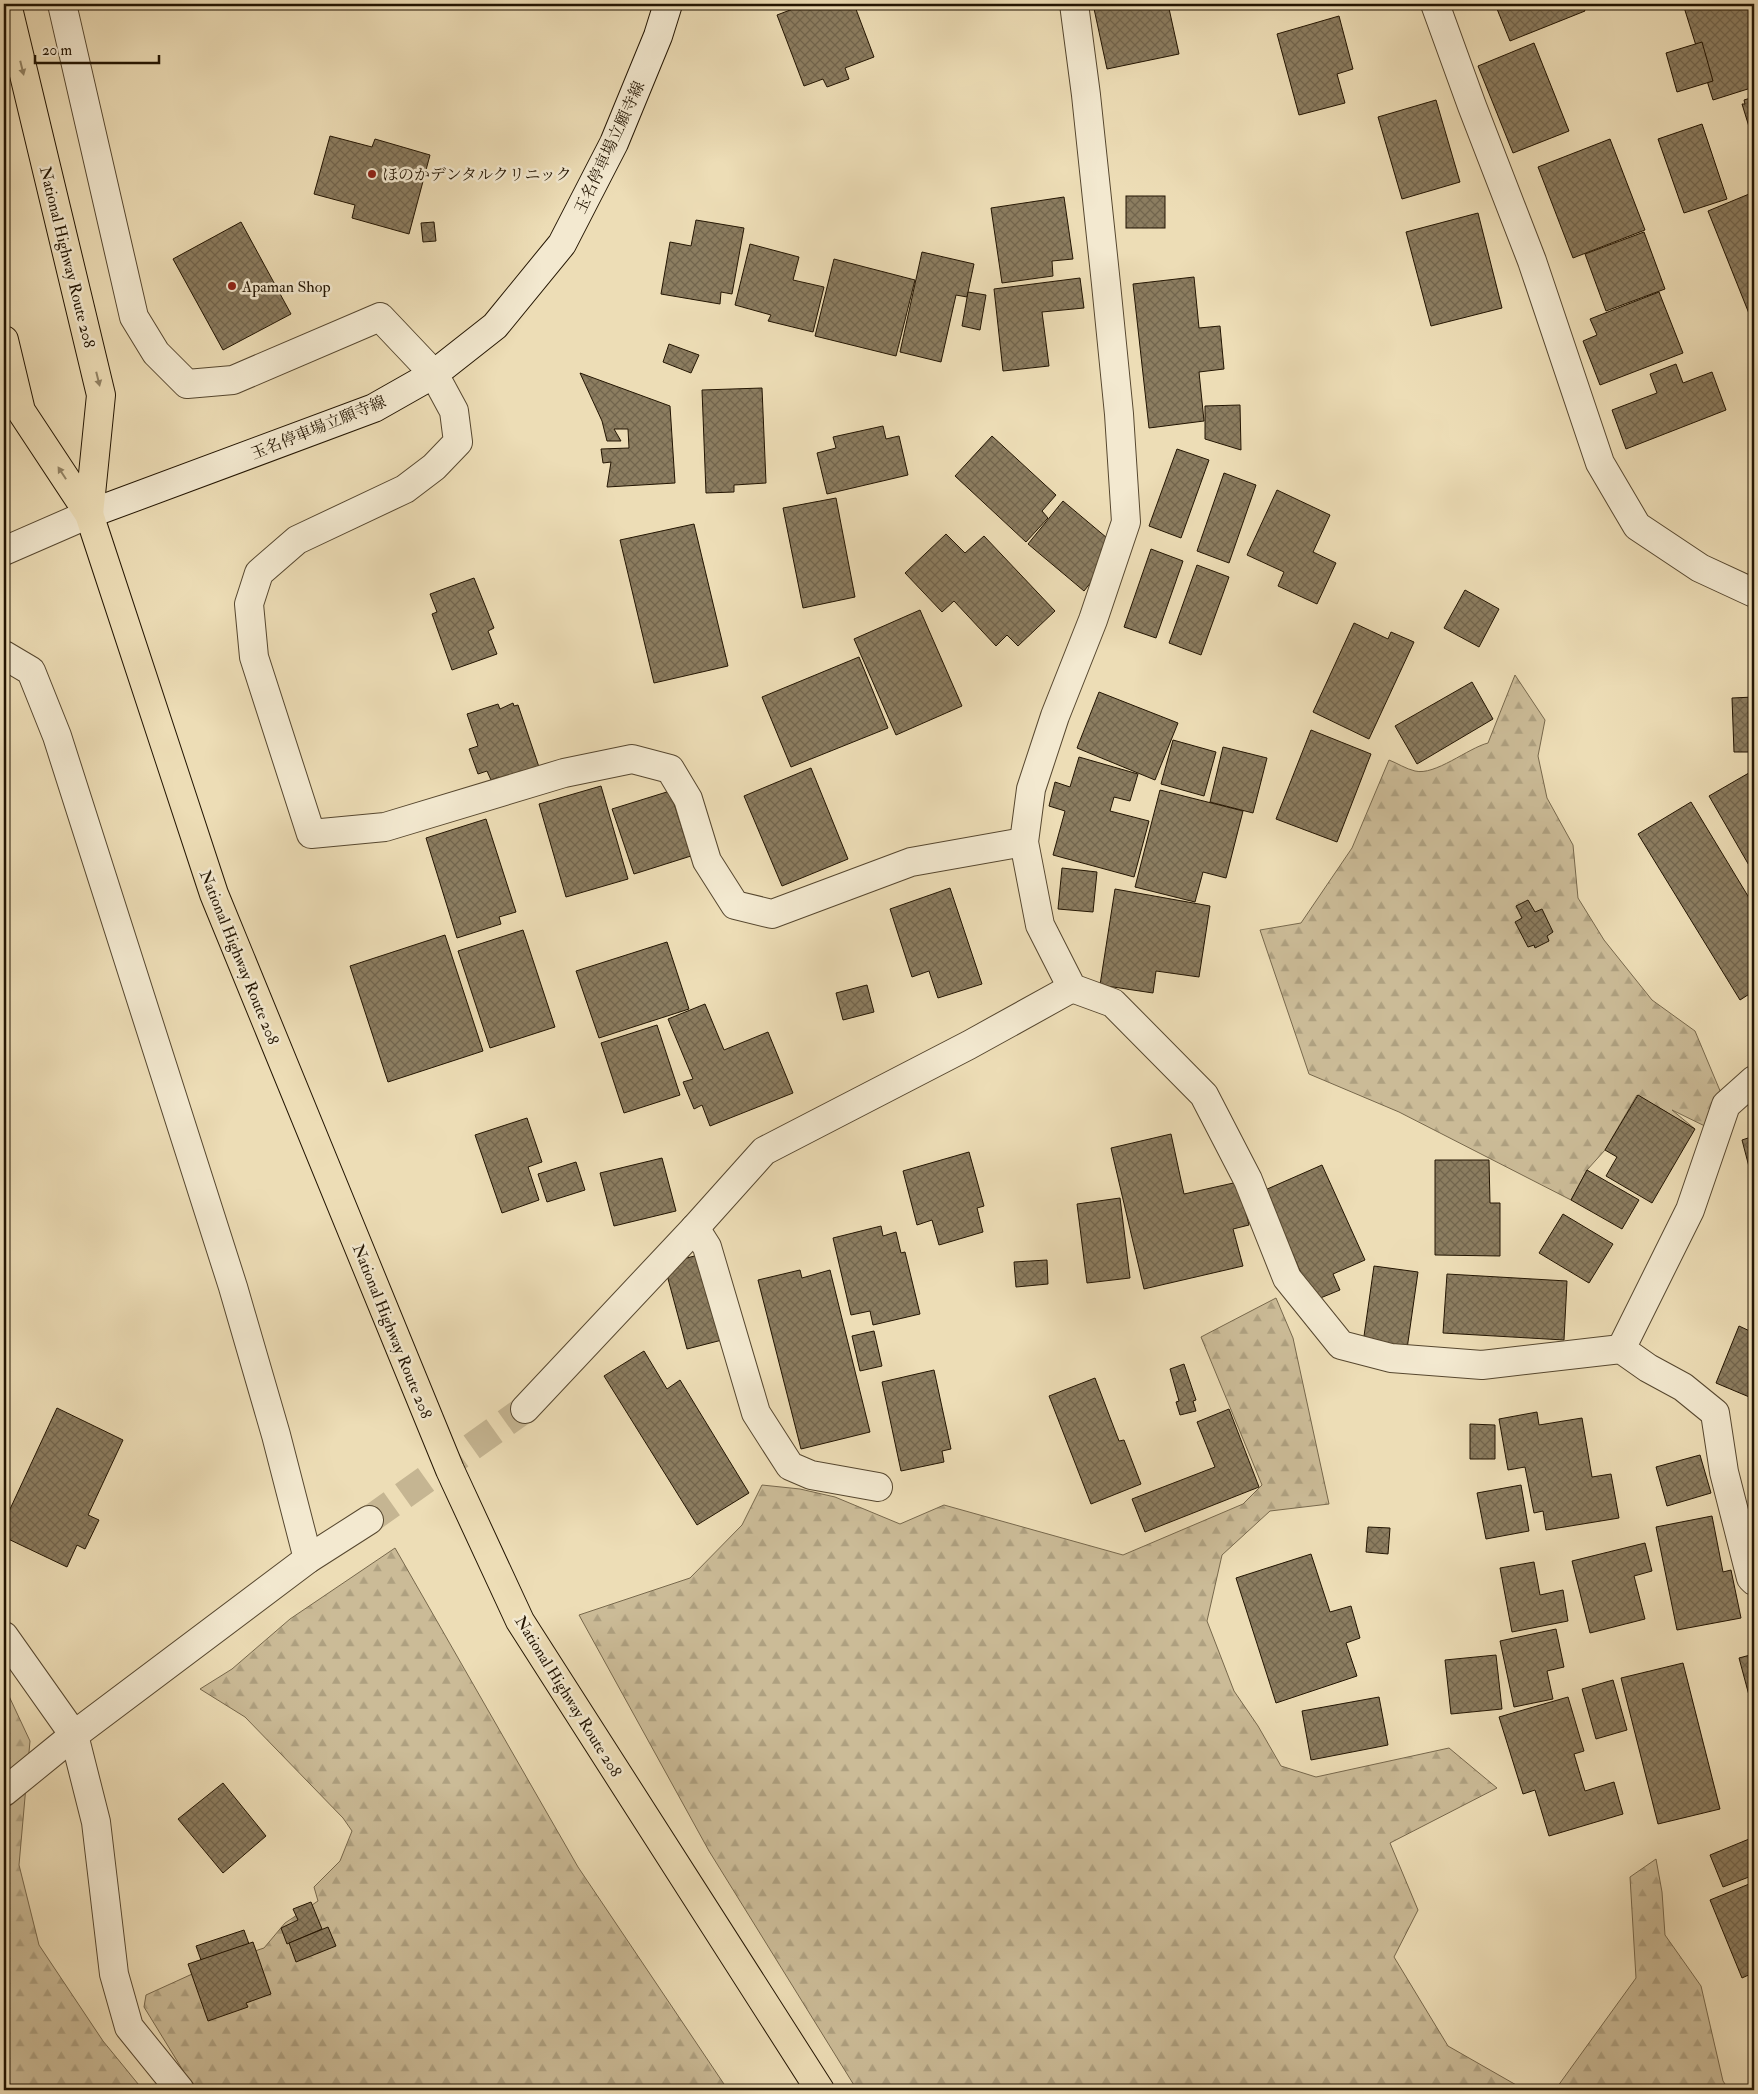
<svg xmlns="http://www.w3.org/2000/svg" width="1758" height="2094" font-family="'IM FELL Double Pica','Noto Serif JP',serif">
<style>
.forest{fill:url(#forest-firs);stroke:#77684c}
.building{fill:url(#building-cross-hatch);stroke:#231502}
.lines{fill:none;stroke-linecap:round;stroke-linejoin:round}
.minor-tunnel{stroke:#c5b592;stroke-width:28;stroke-dasharray:28 14;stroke-linecap:butt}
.minor-casing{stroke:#56472f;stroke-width:30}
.tertiary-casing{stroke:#56472f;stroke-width:30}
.secondary-casing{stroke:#231502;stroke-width:30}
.trunk-casing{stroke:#231502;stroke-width:30}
.minor{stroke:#f3e9d0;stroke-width:28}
.tertiary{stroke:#f3e9d0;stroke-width:28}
.secondary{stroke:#f3e9d0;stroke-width:28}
.trunk{stroke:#edddb6;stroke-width:28}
.oneway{fill:#928365}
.poi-dot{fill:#8f2418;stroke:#f3e9d0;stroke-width:2}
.labels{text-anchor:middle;stroke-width:5;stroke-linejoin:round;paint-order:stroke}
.street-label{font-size:16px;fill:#231502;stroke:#f3e9d0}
.poi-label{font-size:16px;fill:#231502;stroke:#f3e9d0;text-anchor:start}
</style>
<defs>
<pattern id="forest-firs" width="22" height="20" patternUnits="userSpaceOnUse" patternTransform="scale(1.25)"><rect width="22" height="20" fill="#cbbb97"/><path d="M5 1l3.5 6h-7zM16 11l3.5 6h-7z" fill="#aea080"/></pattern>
<pattern id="building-cross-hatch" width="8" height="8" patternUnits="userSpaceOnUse" patternTransform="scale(1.25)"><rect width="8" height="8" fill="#8c7d60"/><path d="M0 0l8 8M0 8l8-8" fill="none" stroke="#72654d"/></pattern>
</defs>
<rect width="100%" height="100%" fill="#edddb6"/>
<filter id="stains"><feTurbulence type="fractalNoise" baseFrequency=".004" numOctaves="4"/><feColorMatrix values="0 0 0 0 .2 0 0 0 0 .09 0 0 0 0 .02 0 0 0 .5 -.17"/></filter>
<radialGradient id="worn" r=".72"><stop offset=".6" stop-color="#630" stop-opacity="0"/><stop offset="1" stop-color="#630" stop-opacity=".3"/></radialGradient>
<g class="forest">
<path d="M 1515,675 L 1545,720 L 1538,756 L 1547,798 L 1573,845 L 1578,898 L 1604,940 L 1652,1000 L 1695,1031 L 1726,1105 L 1713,1130 L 1672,1110 L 1695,1129 L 1637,1095 L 1605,1150 L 1587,1170 L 1571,1200 L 1399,1112 L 1309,1074 L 1260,930 L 1301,923 L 1352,848 L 1389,760 C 1397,763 1406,769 1415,771 C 1435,776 1468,748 1488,743 Z"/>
<path d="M 1276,1298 L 1293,1338 L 1329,1504 L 1270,1511 L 1222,1555 L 1207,1621 L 1234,1691 L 1258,1726 L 1281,1766 L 1316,1777 L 1449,1748 L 1497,1788 L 1390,1843 L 1418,1910 L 1394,1957 L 1448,2046 L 1525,2090 L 857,2090 L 709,1851 L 579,1615 L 690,1578 L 742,1525 L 762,1485 L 800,1489 L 835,1497 L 900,1524 L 944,1505 L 1123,1555 L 1243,1504 L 1262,1485 L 1201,1337 Z"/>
<path d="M 395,1548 L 578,1867 L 728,2090 L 195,2090 L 144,2007 L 146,1995 L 212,1965 L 264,1948 L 285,1923 L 318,1901 L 314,1887 L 340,1861 L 352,1831 L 343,1818 L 245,1717 L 200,1689 L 232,1669 L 290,1619 Z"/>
<path d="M 4,1690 L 8,1694 L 30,1741 L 19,1865 L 39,1945 L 103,2041 L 143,2090 L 4,2090 Z"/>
<path d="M 1656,1859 L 1662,1892 L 1665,1935 L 1701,1986 L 1723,2081 L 1729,2090 L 1555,2090 L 1636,1978 L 1630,1877 Z"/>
</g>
<g class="building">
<path d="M 806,4 L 854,4 L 874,57 L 845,68 L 849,79 L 827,87 L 823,79 L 804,86 L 777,15 Z"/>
<path d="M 1093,4 L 1168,4 L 1179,54 L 1107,69 Z"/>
<path d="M 1495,4 L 1582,4 L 1585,11 L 1510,41 Z"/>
<path d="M 1683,4 L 1754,4 L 1754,87 L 1713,100 Z"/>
<path d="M 1339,16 L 1353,69 L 1337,74 L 1345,103 L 1299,115 L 1277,34 Z"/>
<path d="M 1702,42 L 1713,81 L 1677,92 L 1666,53 Z"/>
<path d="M 1534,43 L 1569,131 L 1513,153 L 1478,66 Z"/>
<path d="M 1754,97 L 1754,131 L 1754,128 L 1750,130 L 1742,104 L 1745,104 L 1744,100 Z"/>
<path d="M 1436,100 L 1460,182 L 1402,199 L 1378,117 Z"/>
<path d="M 1702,124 L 1727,199 L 1684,213 L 1658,139 Z"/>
<path d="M 330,136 L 372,147 L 375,139 L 430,155 L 409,234 L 352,218 L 355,205 L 314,194 Z"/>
<path d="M 1610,139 L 1645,230 L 1573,258 L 1538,167 Z"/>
<path d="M 1754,192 L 1754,326 L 1708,211 Z"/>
<rect x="1126" y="196" width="39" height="32"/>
<path d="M 1064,197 L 1073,259 L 1052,261 L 1053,276 L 1002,283 L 991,208 Z"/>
<path d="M 1478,213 L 1502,308 L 1431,326 L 1406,232 Z"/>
<path d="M 696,220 L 744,228 L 732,294 L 721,292 L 720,304 L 661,294 L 670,242 L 691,246 Z"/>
<path d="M 241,222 L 291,314 L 223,350 L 173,259 Z"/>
<path d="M 434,222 L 436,241 L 423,242 L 421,223 Z"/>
<path d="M 1644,232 L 1665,289 L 1606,311 L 1585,254 Z"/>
<path d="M 750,244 L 799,257 L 793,280 L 824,287 L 813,332 L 768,321 L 771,315 L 735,305 Z"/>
<path d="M 922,252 L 974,264 L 967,297 L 956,295 L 941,362 L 900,352 Z"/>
<path d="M 834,259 L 915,280 L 896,356 L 815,336 Z"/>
<path d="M 1194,277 L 1199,328 L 1220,326 L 1224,369 L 1199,372 L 1204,421 L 1149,428 L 1133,284 Z"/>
<path d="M 1080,278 L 1084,308 L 1042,312 L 1049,366 L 1003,371 L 994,289 Z"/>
<path d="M 968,292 L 986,295 L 980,330 L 962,326 Z"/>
<path d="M 1659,292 L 1683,353 L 1600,385 L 1583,341 L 1597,335 L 1590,319 Z"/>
<path d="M 669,344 L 699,355 L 691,373 L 663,362 Z"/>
<path d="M 1676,364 L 1683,383 L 1712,372 L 1726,410 L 1626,449 L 1612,410 L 1657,393 L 1650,374 Z"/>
<path d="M 580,373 L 670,406 L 675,483 L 607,487 L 611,462 L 603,463 L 601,449 L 629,448 L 628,429 L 614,429 L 621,441 L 607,441 L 602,421 Z"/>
<path d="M 762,388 L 766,483 L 734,485 L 734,492 L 706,493 L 702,390 Z"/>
<path d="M 1240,405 L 1241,450 L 1205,439 L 1205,406 Z"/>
<path d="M 883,426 L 886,439 L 899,436 L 908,475 L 827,494 L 817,453 L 836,448 L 833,437 Z"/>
<path d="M 992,436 L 1056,495 L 1042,511 L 1048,518 L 1026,542 L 955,476 Z"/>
<path d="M 1177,449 L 1209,460 L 1181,538 L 1149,526 Z"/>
<path d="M 1224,473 L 1256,485 L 1229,563 L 1197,551 Z"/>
<path d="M 1277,490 L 1330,515 L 1313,552 L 1336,563 L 1317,604 L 1278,586 L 1284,572 L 1247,555 Z"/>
<path d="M 836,498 L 855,597 L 803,608 L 783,508 Z"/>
<path d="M 1063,501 L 1113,543 L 1097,562 L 1103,567 L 1084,591 L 1028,544 Z"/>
<path d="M 694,524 L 728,666 L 654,683 L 620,540 Z"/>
<path d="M 946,534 L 965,553 L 984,536 L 1055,611 L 1018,646 L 1007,635 L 996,646 L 954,601 L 942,612 L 905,573 Z"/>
<path d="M 1151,549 L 1183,561 L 1156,638 L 1124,627 Z"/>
<path d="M 1197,565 L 1229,577 L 1201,655 L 1169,643 Z"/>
<path d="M 474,578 L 494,628 L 488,631 L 497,654 L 452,670 L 432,614 L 437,612 L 430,594 Z"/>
<path d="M 1465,590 L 1499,609 L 1479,647 L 1444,628 Z"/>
<path d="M 920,610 L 962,706 L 896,735 L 854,639 Z"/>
<path d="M 1354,623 L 1388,639 L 1391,632 L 1414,642 L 1369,739 L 1313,712 Z"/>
<path d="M 859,657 L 888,728 L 791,767 L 762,697 Z"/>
<path d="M 1472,682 L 1493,719 L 1417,764 L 1395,726 Z"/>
<path d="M 1099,692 L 1178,723 L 1155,780 L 1077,748 Z"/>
<path d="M 1754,697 L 1754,752 L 1734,752 L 1732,698 Z"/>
<path d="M 513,703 L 514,706 L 518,705 L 539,767 L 500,780 L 499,777 L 491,780 L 487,771 L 478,774 L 469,749 L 478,746 L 467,714 L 498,704 L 500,709 Z"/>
<path d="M 1311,730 L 1371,754 L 1337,842 L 1276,819 Z"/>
<path d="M 1173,740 L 1216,752 L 1204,796 L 1161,784 Z"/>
<path d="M 1223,747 L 1267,758 L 1253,813 L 1210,802 Z"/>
<path d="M 1079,757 L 1138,774 L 1130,801 L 1114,797 L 1110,811 L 1149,821 L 1134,877 L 1053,855 L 1065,811 L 1049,806 L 1055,782 L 1070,787 Z"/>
<path d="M 811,768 L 848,859 L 782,886 L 744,796 Z"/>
<path d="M 1754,770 L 1754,874 L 1709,796 Z"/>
<path d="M 601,786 L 628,879 L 566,897 L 539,804 Z"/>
<path d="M 1160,790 L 1243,811 L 1226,878 L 1203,872 L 1195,902 L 1135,887 Z"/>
<path d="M 670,791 L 691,856 L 634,874 L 612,809 Z"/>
<path d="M 1691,802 L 1754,906 L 1754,991 L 1740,1000 L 1638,834 Z"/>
<path d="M 486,819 L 516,912 L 499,917 L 501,924 L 457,938 L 426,838 Z"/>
<path d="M 1062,868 L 1097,872 L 1093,912 L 1058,909 Z"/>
<path d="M 950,888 L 982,984 L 938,998 L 929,971 L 912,977 L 890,909 Z"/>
<path d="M 1115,889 L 1210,906 L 1199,977 L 1156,971 L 1153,993 L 1100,985 Z"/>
<path d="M 1528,900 L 1535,912 L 1542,909 L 1553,932 L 1547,936 L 1549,941 L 1535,948 L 1534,945 L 1528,947 L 1515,922 L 1522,918 L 1516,906 Z"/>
<path d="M 523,930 L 555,1027 L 490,1048 L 458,951 Z"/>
<path d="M 445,935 L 483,1051 L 388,1082 L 350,966 Z"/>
<path d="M 667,942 L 689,1009 L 599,1038 L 576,971 Z"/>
<path d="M 867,985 L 874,1012 L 843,1020 L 836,993 Z"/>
<path d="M 705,1004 L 724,1050 L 768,1032 L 793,1093 L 710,1126 L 702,1105 L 694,1109 L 683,1082 L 693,1079 L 668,1019 Z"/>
<path d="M 657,1025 L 680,1095 L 624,1113 L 601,1043 Z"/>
<path d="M 1638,1095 L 1695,1129 L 1652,1203 L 1606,1176 L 1617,1157 L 1605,1150 Z"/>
<path d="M 1754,1103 L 1754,1128 L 1749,1105 Z"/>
<path d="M 527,1118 L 542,1162 L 528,1167 L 539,1200 L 502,1213 L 475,1135 Z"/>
<path d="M 1171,1134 L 1184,1194 L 1238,1182 L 1249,1225 L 1233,1229 L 1243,1266 L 1144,1289 L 1111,1148 Z"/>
<path d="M 1754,1136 L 1754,1186 L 1742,1140 Z"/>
<path d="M 969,1152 L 984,1206 L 977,1208 L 983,1232 L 939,1245 L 932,1220 L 917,1225 L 903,1171 Z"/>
<path d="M 662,1158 L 676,1211 L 614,1226 L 600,1173 Z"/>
<path d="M 1435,1160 L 1489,1160 L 1490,1203 L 1500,1203 L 1500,1256 L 1435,1255 Z"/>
<path d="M 576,1162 L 585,1190 L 547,1202 L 538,1174 Z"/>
<path d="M 1322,1165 L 1365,1260 L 1333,1274 L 1340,1290 L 1313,1301 L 1265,1190 Z"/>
<path d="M 1587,1170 L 1639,1200 L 1622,1229 L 1571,1200 Z"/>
<path d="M 1120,1198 L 1130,1278 L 1087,1283 L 1077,1204 Z"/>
<path d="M 1563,1214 L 1613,1244 L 1589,1283 L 1539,1253 Z"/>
<path d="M 881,1226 L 883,1236 L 896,1232 L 901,1253 L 905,1252 L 920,1314 L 873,1325 L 870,1311 L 851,1315 L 833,1238 Z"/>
<path d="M 702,1254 L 726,1339 L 687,1349 L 664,1264 Z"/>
<path d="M 1047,1260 L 1048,1284 L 1016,1287 L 1014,1262 Z"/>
<path d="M 1374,1266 L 1418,1272 L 1407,1349 L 1363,1343 Z"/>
<path d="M 800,1270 L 802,1278 L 830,1270 L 870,1432 L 801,1449 L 758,1280 Z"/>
<path d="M 1447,1274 L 1567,1281 L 1564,1340 L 1443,1333 Z"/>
<path d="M 1739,1326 L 1754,1333 L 1754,1399 L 1716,1383 Z"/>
<path d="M 874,1331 L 882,1366 L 860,1371 L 852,1336 Z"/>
<path d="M 644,1351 L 667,1389 L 680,1380 L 749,1493 L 697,1525 L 604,1376 Z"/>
<path d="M 1184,1364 L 1196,1400 L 1193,1401 L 1196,1411 L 1180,1415 L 1176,1402 L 1179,1401 L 1170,1369 Z"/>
<path d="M 934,1370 L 951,1449 L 942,1451 L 944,1462 L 901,1471 L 882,1382 Z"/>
<path d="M 1095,1378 L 1119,1441 L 1124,1440 L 1141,1484 L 1091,1504 L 1049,1396 Z"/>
<path d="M 57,1408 L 123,1440 L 88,1515 L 99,1520 L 85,1549 L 77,1545 L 67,1567 L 4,1537 L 4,1522 Z"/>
<path d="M 1229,1409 L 1259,1487 L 1145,1532 L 1132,1499 L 1215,1467 L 1197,1422 Z"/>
<path d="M 1537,1412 L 1539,1425 L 1582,1418 L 1592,1477 L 1611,1474 L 1619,1518 L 1546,1530 L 1543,1511 L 1534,1513 L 1525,1467 L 1508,1470 L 1499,1419 Z"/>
<path d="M 1470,1424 L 1495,1425 L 1495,1459 L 1470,1459 Z"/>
<path d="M 1700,1455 L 1711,1493 L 1667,1506 L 1656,1467 Z"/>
<path d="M 1521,1485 L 1529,1531 L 1486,1539 L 1477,1493 Z"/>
<path d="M 1712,1516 L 1723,1572 L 1731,1570 L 1741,1618 L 1677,1630 L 1656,1527 Z"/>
<path d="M 1368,1527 L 1390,1528 L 1388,1554 L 1366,1552 Z"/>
<path d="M 1645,1543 L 1652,1571 L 1634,1576 L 1645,1619 L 1590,1633 L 1572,1561 Z"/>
<path d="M 1311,1554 L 1330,1612 L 1351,1606 L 1360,1638 L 1346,1643 L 1357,1676 L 1276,1703 L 1236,1578 Z"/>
<path d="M 1534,1562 L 1540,1595 L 1563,1590 L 1568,1621 L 1512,1632 L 1500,1568 Z"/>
<path d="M 1556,1629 L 1564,1667 L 1547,1671 L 1553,1699 L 1514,1707 L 1500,1641 Z"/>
<path d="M 1754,1654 L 1754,1714 L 1739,1658 Z"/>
<path d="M 1496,1655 L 1502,1709 L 1451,1714 L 1445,1660 Z"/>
<path d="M 1683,1663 L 1720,1809 L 1658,1824 L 1621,1678 Z"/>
<path d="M 1613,1680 L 1627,1730 L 1596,1739 L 1582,1689 Z"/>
<path d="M 1379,1697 L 1388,1745 L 1311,1760 L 1302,1711 Z"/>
<path d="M 1568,1697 L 1584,1751 L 1574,1754 L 1585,1791 L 1614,1782 L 1623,1814 L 1549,1836 L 1535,1790 L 1523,1794 L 1499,1717 Z"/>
<path d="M 223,1783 L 266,1836 L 223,1873 L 178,1819 Z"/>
<path d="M 1754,1837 L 1754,1875 L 1723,1887 L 1710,1855 Z"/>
<path d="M 1754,1882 L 1754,1977 L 1753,1973 L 1742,1978 L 1710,1900 Z"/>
<path d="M 311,1902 L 322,1929 L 287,1944 L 281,1928 L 298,1920 L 293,1909 Z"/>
<path d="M 328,1927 L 336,1946 L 296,1962 L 289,1943 Z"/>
<path d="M 244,1930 L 249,1944 L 201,1960 L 196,1946 Z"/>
<path d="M 253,1942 L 271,1994 L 246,2003 L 248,2007 L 208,2021 L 188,1964 Z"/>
</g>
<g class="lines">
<path class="minor-tunnel" d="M 369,1520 L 525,1409"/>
<defs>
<g id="minor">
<path d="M 62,4 L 134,317 L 156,353 L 187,384 L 233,380 L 380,317 L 434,374 L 454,411 L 458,442 L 434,467 L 405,489 L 297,540 L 259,573 L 249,604 L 254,657 L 311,834 L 385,827 L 564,773 L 632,759 L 670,769 L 688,799 L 707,861 L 735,905 L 772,914 L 911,862 L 1024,842"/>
<path d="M 1074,4 L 1086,95 L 1106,284 L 1119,414 L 1126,522 L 1093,620 L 1055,716 L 1031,789 L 1024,842 L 1040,925 L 1072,988 L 1113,1003 L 1204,1095 L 1248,1180 L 1287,1278 L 1341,1345 L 1391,1358 L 1482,1365 L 1621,1349 L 1648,1368 L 1683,1387 L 1715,1413 L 1724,1472 L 1751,1578 L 1754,1581"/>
<path d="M 1435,4 L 1472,106 L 1532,261 L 1600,463 L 1637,526 L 1700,568 L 1754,593"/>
<path d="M 4,655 L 31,671 L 57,736 L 233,1287 L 276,1435 L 308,1559"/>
<path d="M 695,1228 L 707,1247 L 756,1413 L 790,1466 L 811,1475 L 878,1487"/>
<path d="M 1621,1349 L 1690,1210 L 1726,1105 L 1754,1080"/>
<path d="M 525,1409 L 695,1228 L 764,1151 L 969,1045 L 1072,988"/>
<path d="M 4,1792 L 74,1735 L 308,1559 L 369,1520"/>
</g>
<g id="tertiary">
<path d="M 4,551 L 89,514"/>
<path d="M 4,1636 L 74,1735 L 96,1822 L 114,1974 L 129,2027 L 180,2090"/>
</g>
<path id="secondary" d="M 89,514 L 374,408 L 434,374 L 495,326 L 562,244 L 614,143 L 658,36 L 668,4"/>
<g id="trunk">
<path d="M 7,4 L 101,395 L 89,514"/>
<path d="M 4,340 L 21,411 L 89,514 L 214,894 L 450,1470 L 520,1621 L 820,2090"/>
</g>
</defs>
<use href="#minor" class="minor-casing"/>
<use href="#tertiary" class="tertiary-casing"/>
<use href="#secondary" class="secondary-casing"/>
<use href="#trunk" class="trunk-casing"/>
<use href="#minor" class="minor"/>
<use href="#tertiary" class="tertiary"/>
<use href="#secondary" class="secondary"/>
<use href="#trunk" class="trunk"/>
</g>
<defs><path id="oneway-solid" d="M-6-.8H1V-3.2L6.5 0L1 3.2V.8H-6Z" transform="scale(1.25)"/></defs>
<g class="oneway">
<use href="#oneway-solid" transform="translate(22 68) rotate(76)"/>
<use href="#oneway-solid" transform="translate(98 379) rotate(76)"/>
<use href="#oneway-solid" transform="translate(62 473) rotate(-123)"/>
</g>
<g class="poi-dot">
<circle cx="372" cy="174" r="5"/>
<circle cx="232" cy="286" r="5"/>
</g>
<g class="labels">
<g class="street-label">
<text transform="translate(609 147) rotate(-65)" y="6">玉名停車場立願寺線</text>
<text transform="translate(68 257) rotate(76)" y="6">National Highway Route 208</text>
<text transform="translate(318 427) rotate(-22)" y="6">玉名停車場立願寺線</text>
<text transform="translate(240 957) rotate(68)" y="6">National Highway Route 208</text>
<text transform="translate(393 1331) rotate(68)" y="6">National Highway Route 208</text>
<text transform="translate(569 1696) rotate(58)" y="6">National Highway Route 208</text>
</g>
<g class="poi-label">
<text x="382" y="180">ほのかデンタルクリニック</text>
<text x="242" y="292">Apaman Shop</text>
</g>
</g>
<rect width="1758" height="2094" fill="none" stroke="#edddb6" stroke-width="20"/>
<rect x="5" y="5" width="1748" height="2084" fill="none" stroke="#231502" stroke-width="2.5"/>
<rect x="10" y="10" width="1738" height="2074" fill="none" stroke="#231502"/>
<path d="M35 55v8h124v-8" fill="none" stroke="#231502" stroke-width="2.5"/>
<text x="42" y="55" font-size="15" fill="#231502" stroke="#f3e9d0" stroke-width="4" paint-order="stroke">20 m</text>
<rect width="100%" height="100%" filter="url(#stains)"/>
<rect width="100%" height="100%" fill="url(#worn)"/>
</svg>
